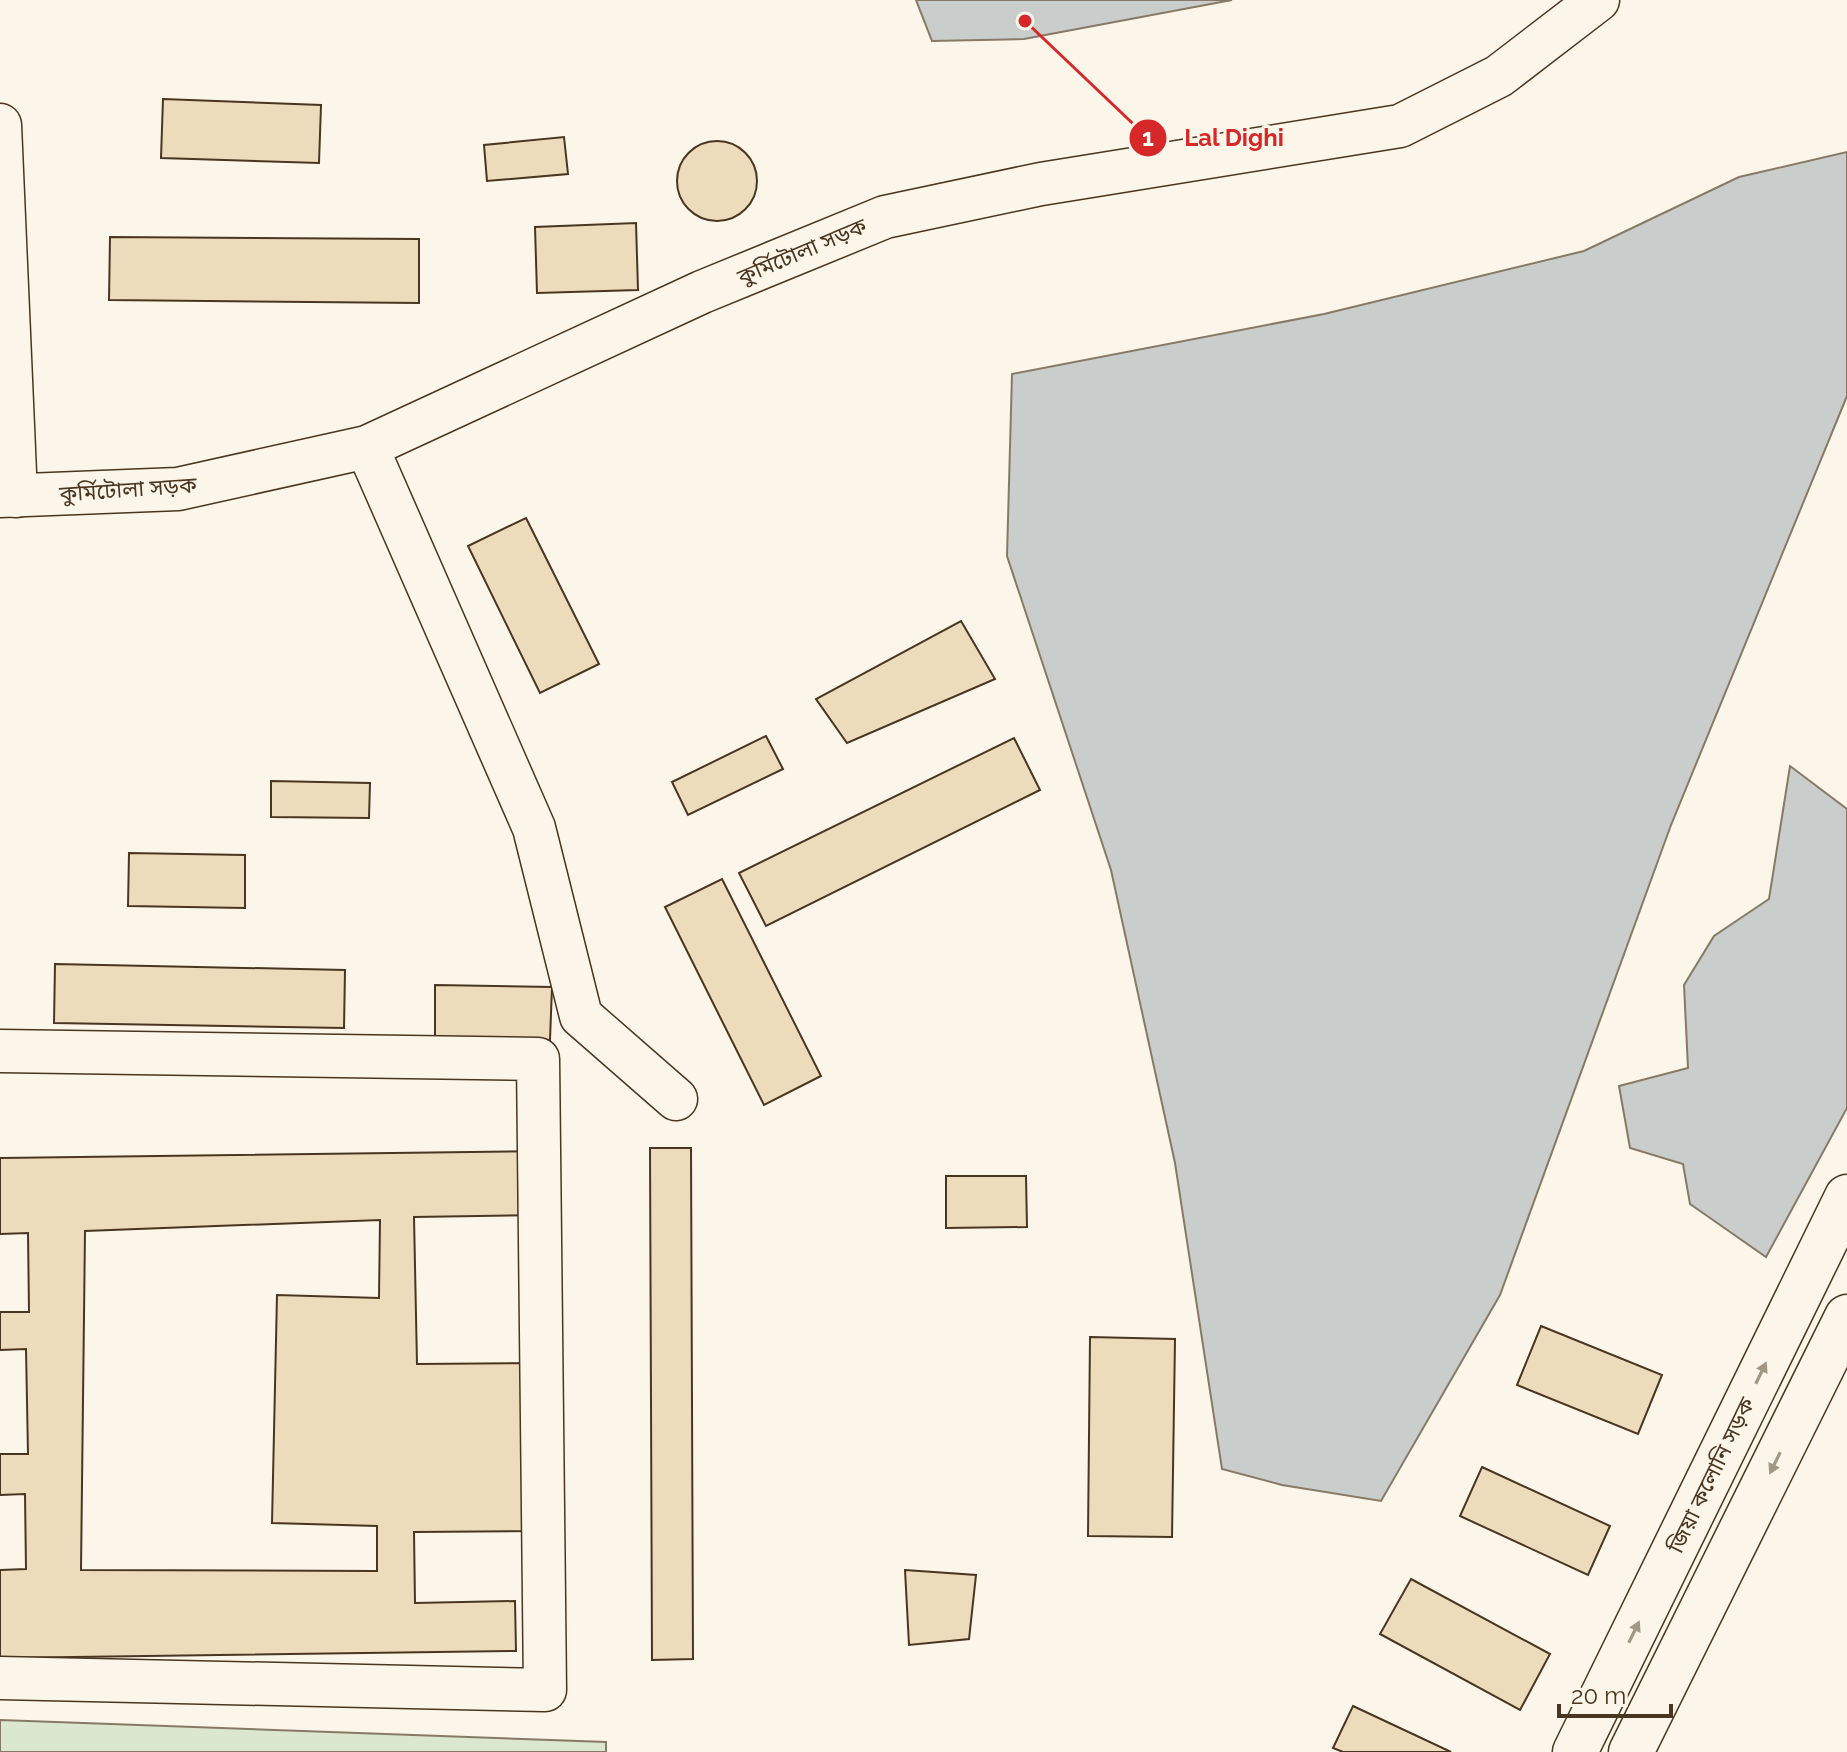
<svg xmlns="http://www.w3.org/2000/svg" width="1847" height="1752" font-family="Raleway,'Noto Sans Bengali',sans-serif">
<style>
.green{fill:#dce7d0;stroke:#887966;stroke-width:2}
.water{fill:#c9cecd;stroke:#887966;stroke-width:2}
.building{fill:#ecdcbc;stroke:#4a3520;stroke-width:2;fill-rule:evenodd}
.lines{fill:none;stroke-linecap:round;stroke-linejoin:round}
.minor-casing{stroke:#4a3520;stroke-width:45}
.major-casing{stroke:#4a3520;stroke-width:47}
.minor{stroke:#fbf6e9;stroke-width:42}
.major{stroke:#fbf6e9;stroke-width:44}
.oneway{fill:#a29684}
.labels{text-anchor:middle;stroke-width:6;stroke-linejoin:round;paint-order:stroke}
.street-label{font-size:22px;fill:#4a3520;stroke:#fbf6e9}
.leader{fill:none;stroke:#d62828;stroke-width:3}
.callout-dot{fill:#d62828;stroke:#fbf6e9;stroke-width:3}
.mark-label{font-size:24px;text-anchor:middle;font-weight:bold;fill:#fff}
.callout-label{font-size:24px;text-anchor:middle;font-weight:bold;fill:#d62828;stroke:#fbf6e9;stroke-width:6;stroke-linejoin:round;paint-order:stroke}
</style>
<rect width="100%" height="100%" fill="#fbf6e9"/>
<path class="green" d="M 0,1720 L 606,1742 L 606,1752 L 0,1752 Z"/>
<g class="water">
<path d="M 916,0 L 1232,0 L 1024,39 L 932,41 Z"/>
<path d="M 1847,152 L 1847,396 L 1671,825 L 1500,1295 L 1381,1501 L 1282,1485 L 1222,1469 L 1175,1163 L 1111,870 L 1007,556 L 1012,374 L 1324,314 L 1584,251 L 1739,177 Z"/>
<path d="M 1790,766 L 1847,809 L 1847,1108 L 1766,1257 L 1690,1204 L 1683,1164 L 1630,1148 L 1619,1086 L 1688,1068 L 1684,985 L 1714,936 L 1769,899 Z"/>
</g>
<g class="building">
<path d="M 163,99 L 321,105 L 319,163 L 161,158 Z"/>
<path d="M 564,137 L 568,174 L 487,181 L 484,145 Z"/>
<circle cx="717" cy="181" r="40"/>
<path d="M 636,223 L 638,290 L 537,293 L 535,227 Z"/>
<path d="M 110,237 L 419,239 L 419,303 L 109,300 Z"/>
<path d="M 526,518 L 599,664 L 540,693 L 468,546 Z"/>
<path d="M 961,621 L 995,679 L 847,743 L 816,699 Z"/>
<path d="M 766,736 L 783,769 L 688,815 L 672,782 Z"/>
<path d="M 1014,738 L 1040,790 L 766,926 L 739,873 Z"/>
<path d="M 271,781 L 370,783 L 369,818 L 271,817 Z"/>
<path d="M 129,853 L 245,855 L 245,908 L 128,906 Z"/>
<path d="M 722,879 L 821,1076 L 764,1105 L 665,907 Z"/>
<path d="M 55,964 L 345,970 L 344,1028 L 54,1023 Z"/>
<path d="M 435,985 L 552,987 L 550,1040 L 435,1037 Z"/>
<path d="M 650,1148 L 691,1148 L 693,1659 L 652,1660 Z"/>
<path d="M 549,1151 L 550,1215 L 414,1217 L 417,1364 L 534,1363 L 537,1531 L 414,1532 L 415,1603 L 515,1601 L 516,1651 L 0,1658 L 0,1570 L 26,1569 L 25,1494 L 0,1495 L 0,1454 L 28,1454 L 26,1349 L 0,1350 L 0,1312 L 29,1312 L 28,1233 L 0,1234 L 0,1158 ZM 380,1220 L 379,1298 L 277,1295 L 272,1523 L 377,1526 L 377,1571 L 81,1570 L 85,1231 Z"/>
<path d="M 946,1176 L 1026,1176 L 1027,1227 L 946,1228 Z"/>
<path d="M 1541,1326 L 1662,1375 L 1638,1434 L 1517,1385 Z"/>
<path d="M 1090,1337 L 1175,1339 L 1172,1537 L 1088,1536 Z"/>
<path d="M 1482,1467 L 1610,1526 L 1588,1575 L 1460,1516 Z"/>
<path d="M 905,1570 L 976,1575 L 969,1639 L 909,1645 Z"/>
<path d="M 1411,1579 L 1550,1654 L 1520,1710 L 1380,1634 Z"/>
<path d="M 1353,1706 L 1451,1752 L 1343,1752 L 1333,1748 Z"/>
</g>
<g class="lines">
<defs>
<g id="minor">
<path d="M 0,125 L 16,496"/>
<path d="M 367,447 L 534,828 L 581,1016 L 676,1099"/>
<path d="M 0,496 L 178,489 L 367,447 L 702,292 L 885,217 L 1041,184 L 1400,126 L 1499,76 L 1598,0"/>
<path d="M 0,1051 L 538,1059 L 545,1690 L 0,1678"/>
</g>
<g id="major">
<path d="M 1575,1752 L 1847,1197"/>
<path d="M 1631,1752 L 1847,1317"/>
</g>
</defs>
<use href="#minor" class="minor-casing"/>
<use href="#major" class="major-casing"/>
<use href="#minor" class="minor"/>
<use href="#major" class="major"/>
</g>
<defs><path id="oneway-solid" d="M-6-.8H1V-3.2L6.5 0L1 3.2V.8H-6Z" transform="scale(2)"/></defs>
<g class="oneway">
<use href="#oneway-solid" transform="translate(1761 1373) rotate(-64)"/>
<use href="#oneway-solid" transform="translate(1775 1463) rotate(116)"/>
<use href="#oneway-solid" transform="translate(1634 1632) rotate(-64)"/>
</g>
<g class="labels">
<g class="street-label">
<text transform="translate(802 251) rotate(-23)" y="8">কুর্মিটোলা সড়ক</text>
<text transform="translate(128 489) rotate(-4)" y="8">কুর্মিটোলা সড়ক</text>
<text transform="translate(1711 1475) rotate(-64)" y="8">জিয়া কলোনি সড়ক</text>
</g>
</g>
<path class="leader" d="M1025 21L1148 138"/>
<g class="callout-dot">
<circle cx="1025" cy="21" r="8"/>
<circle cx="1148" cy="138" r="20"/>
</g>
<g class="mark-label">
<text x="1148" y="146">1</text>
</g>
<g class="callout-label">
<text x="1234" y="146">Lal Dighi</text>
</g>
<path d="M1559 1704v12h112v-12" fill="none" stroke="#4a3520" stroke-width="4"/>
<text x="1571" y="1704" font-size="24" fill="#4a3520" stroke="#fbf6e9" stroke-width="6" paint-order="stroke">20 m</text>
</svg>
